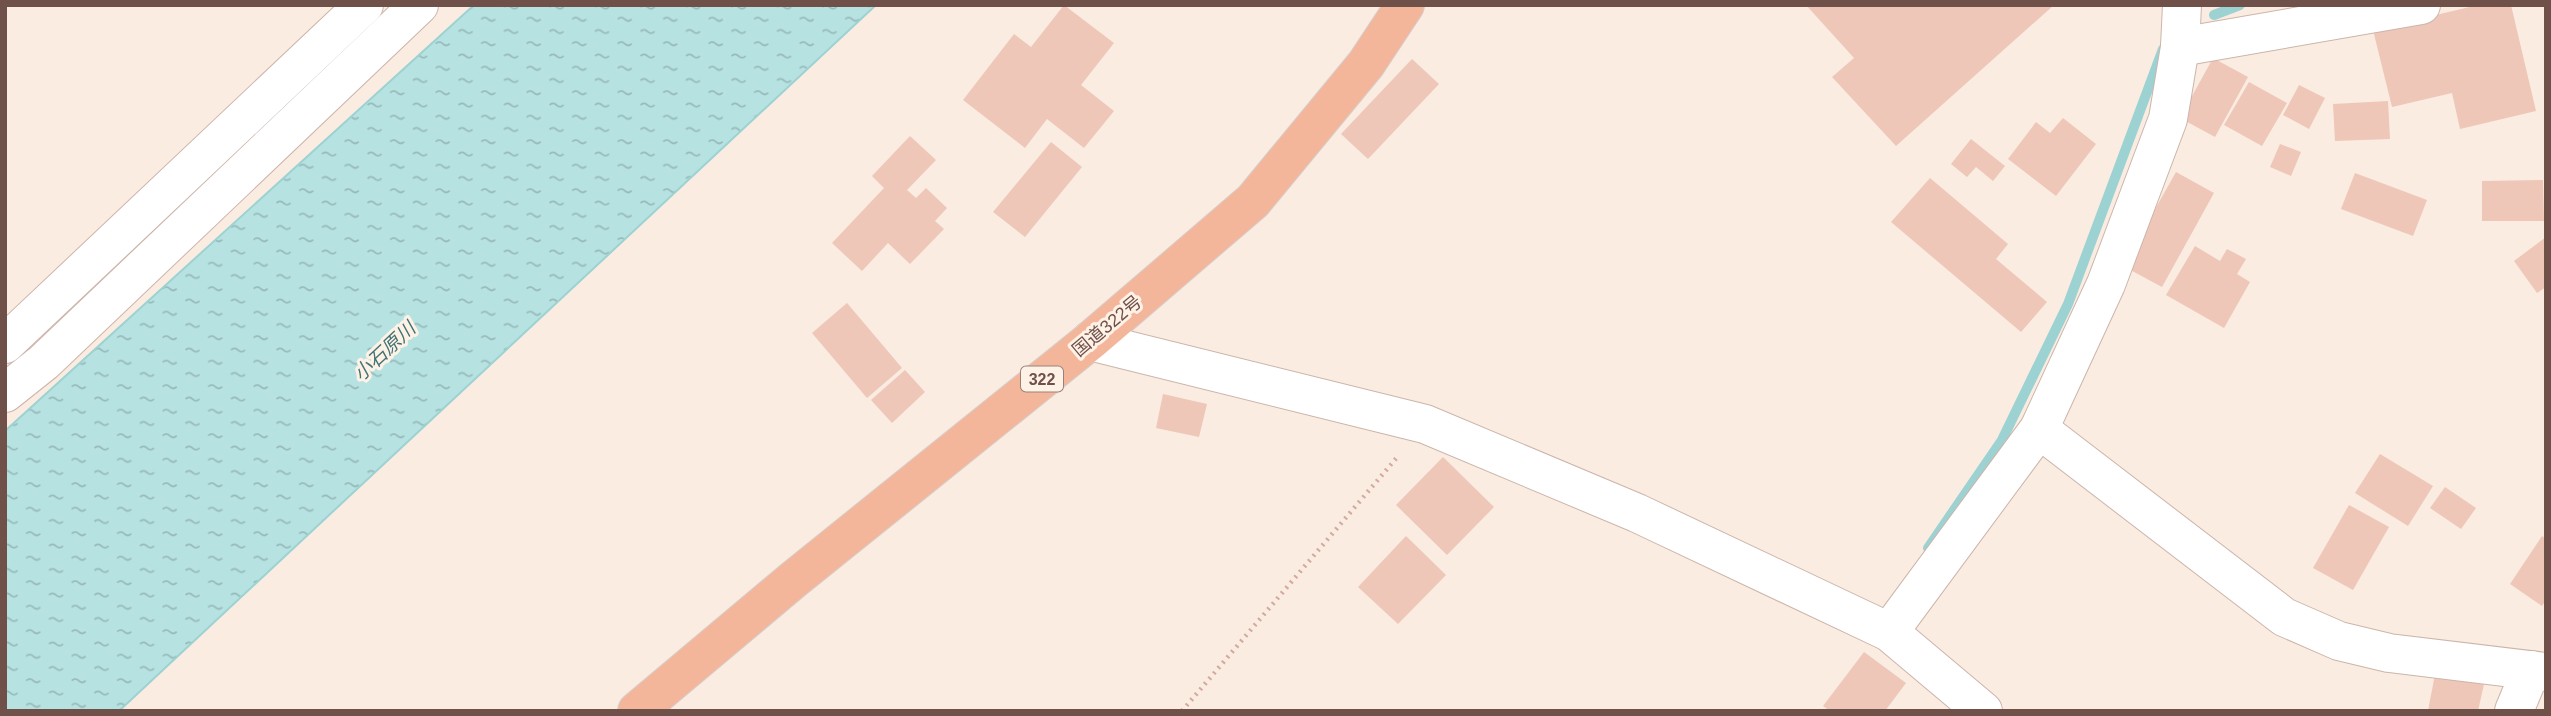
<svg xmlns="http://www.w3.org/2000/svg" width="2551" height="716" font-family="Arial,'Noto Sans JP',sans-serif">
<style>
.water{fill:url(#water-ripples);stroke:#9dd2d3;stroke-width:2}
.lines{fill:none;stroke-linecap:round;stroke-linejoin:round}
.stream{stroke:#9dd2d3;stroke-width:10}
.building{fill:#eec7b9}
.minor-casing{stroke:#ccb5ab;stroke-width:40}
.trunk-casing{stroke:#d7cecc;stroke-width:40}
.path{stroke:#d2aa9d;stroke-width:4.5;stroke-dasharray:2 5;stroke-linecap:butt}
.minor{stroke:#fff;stroke-width:38}
.trunk{stroke:#f4b69b;stroke-width:38}
.labels{text-anchor:middle;stroke-width:6;stroke-linejoin:round;paint-order:stroke}
.shield{fill:#fef1e6;stroke:#9a8178;stroke-width:2}
.shield-label{font-size:16px;font-weight:bold;fill:#6f5149}
.street-label{font-size:18px;fill:#6f5149;stroke:#fef1e6}
.water-label{font-size:19px;font-style:italic;fill:#3f7375;stroke:#fef1e6}
</style>
<defs>
<pattern id="water-ripples" width="26" height="14" patternUnits="userSpaceOnUse" patternTransform="scale(1.75)"><rect width="26" height="14" fill="#b6e2e2"/><path d="M2 4q2-2 4 0t4 0M15 11q2-2 4 0t4 0" fill="none" stroke="#98bab9"/></pattern>
</defs>
<rect width="100%" height="100%" fill="#faece0"/>
<path class="water" d="M 474,5 L 876,5 L 119,711 L 5,711 L 5,431 Z"/>
<g class="lines">
<g class="stream">
<path d="M 2214,15 L 2240,5"/>
<path d="M 1928,548 L 2002,440 L 2068,304 L 2163,49"/>
</g>
</g>
<g class="building">
<path d="M 1064,5 L 1114,43 L 1081,85 L 1114,111 L 1084,148 L 1047,119 L 1025,148 L 963,100 L 1014,34 L 1031,47 Z"/>
<path d="M 1806,5 L 2054,5 L 1896,146 L 1832,77 L 1854,58 Z"/>
<path d="M 2478,5 L 2511,5 L 2536,111 L 2460,129 L 2452,93 L 2392,107 L 2373,30 Z"/>
<path d="M 2213,58 L 2248,77 L 2215,137 L 2180,118 Z"/>
<path d="M 1412,59 L 1439,84 L 1368,159 L 1341,134 Z"/>
<path d="M 2249,82 L 2287,103 L 2262,146 L 2224,125 Z"/>
<path d="M 2299,85 L 2325,98 L 2309,129 L 2283,115 Z"/>
<path d="M 2388,101 L 2390,139 L 2335,141 L 2333,104 Z"/>
<path d="M 2063,118 L 2096,144 L 2056,196 L 2008,159 L 2036,122 L 2050,133 Z"/>
<path d="M 910,136 L 936,160 L 907,190 L 916,198 L 926,188 L 947,208 L 935,221 L 944,229 L 910,264 L 888,243 L 862,271 L 832,243 L 884,188 L 872,176 Z"/>
<path d="M 1971,139 L 2005,166 L 1993,181 L 1976,167 L 1967,177 L 1951,164 Z"/>
<path d="M 1051,142 L 1082,167 L 1025,237 L 993,212 Z"/>
<path d="M 2280,144 L 2301,152 L 2291,176 L 2270,167 Z"/>
<path d="M 2176,172 L 2214,193 L 2162,287 L 2123,266 Z"/>
<path d="M 2355,173 L 2427,200 L 2413,236 L 2341,209 Z"/>
<path d="M 1930,178 L 2008,244 L 1996,259 L 2047,302 L 2021,332 L 1891,222 Z"/>
<path d="M 2543,180 L 2544,221 L 2482,221 L 2482,181 Z"/>
<path d="M 2546,237 L 2546,287 L 2537,293 L 2514,261 Z"/>
<path d="M 2195,246 L 2220,261 L 2227,249 L 2246,259 L 2237,274 L 2250,282 L 2224,328 L 2166,295 Z"/>
<path d="M 847,303 L 902,368 L 867,398 L 812,333 Z"/>
<path d="M 905,370 L 925,392 L 892,423 L 871,400 Z"/>
<path d="M 1163,394 L 1207,404 L 1199,437 L 1156,428 Z"/>
<path d="M 2380,454 L 2433,486 L 2408,526 L 2355,493 Z"/>
<path d="M 1443,457 L 1494,507 L 1447,555 L 1396,505 Z"/>
<path d="M 2445,487 L 2476,508 L 2461,529 L 2430,508 Z"/>
<path d="M 2349,505 L 2389,527 L 2353,590 L 2313,568 Z"/>
<path d="M 1406,536 L 1446,575 L 1398,624 L 1358,587 Z"/>
<path d="M 2542,536 L 2546,539 L 2546,600 L 2542,606 L 2510,584 Z"/>
<path d="M 1864,652 L 1906,683 L 1885,711 L 1830,711 L 1823,706 Z"/>
<path d="M 2435,674 L 2484,684 L 2478,711 L 2428,711 Z"/>
</g>
<g class="lines">
<defs>
<g id="minor">
<path d="M 2180,47 L 2421,5"/>
<path d="M 1090,341 L 1425,424 L 1637,513 L 1889,632 L 1983,711"/>
<path d="M 5,344 L 364,5"/>
<path d="M 5,393 L 44,362 L 419,5"/>
<path d="M 2039,429 L 2284,617 L 2339,641 L 2389,653 L 2546,672"/>
<path d="M 1889,632 L 2039,429 L 2106,284 L 2168,119 L 2180,47 L 2182,5"/>
<path d="M 2514,711 L 2531,670"/>
</g>
<path id="trunk" d="M 637,711 L 793,580 L 1090,341 L 1253,201 L 1366,64 L 1405,5"/>
</defs>
<use href="#minor" class="minor-casing"/>
<use href="#trunk" class="trunk-casing"/>
<path class="path" d="M 1182,711 L 1399,455"/>
<use href="#minor" class="minor"/>
<use href="#trunk" class="trunk"/>
</g>
<g class="labels">
<rect class="shield" x="1021" y="366.5" width="42" height="25" rx="5"/>
<g class="shield-label">
<text x="1042" y="385">322</text>
</g>
<g class="street-label">
<text transform="translate(1107 326) rotate(-40)" y="6">国道322号</text>
</g>
<g class="water-label">
<text transform="translate(384 351) rotate(-43)" y="7">小石原川</text>
</g>
</g>
<rect width="2551" height="716" fill="none" stroke="#6f5149" stroke-width="14"/>
</svg>
